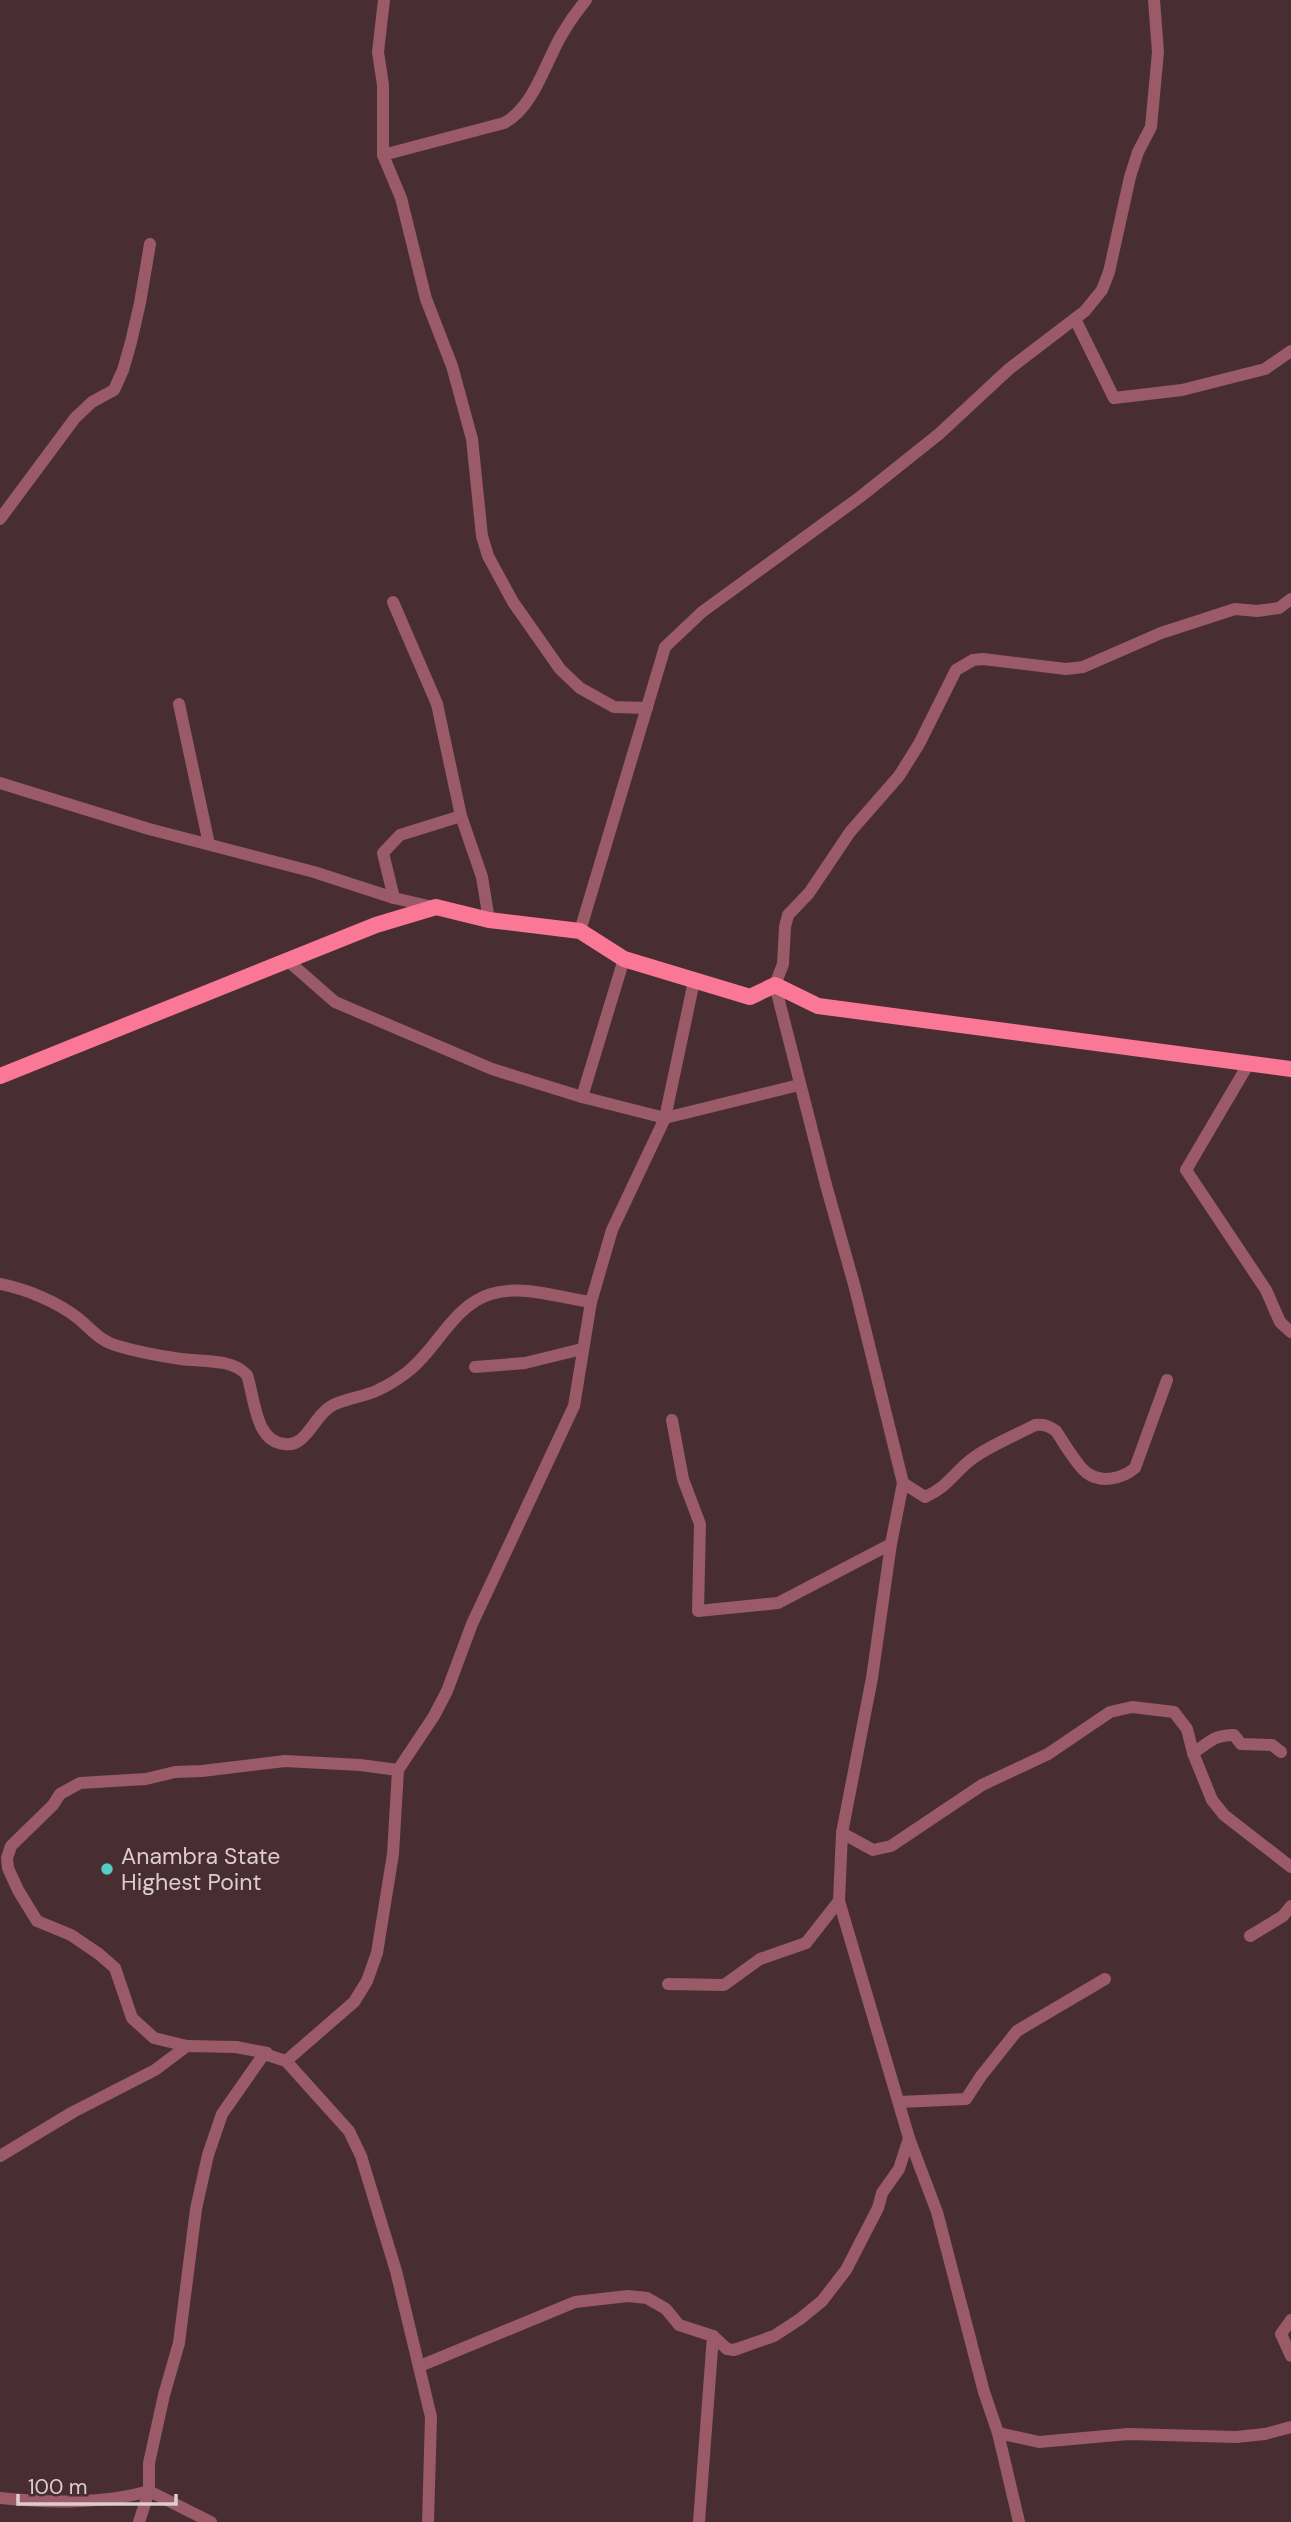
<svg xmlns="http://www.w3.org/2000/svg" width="1291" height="2522" font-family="'DM Sans',sans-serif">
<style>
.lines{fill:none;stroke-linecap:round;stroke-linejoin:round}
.minor{stroke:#9a5a67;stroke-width:12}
.major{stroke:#fa7896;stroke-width:16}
.poi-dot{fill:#56cec4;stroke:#482e32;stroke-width:2.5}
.labels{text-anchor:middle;stroke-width:7;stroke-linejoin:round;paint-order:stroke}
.poi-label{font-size:23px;fill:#decdcf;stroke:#482e32;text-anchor:start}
</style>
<rect width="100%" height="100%" fill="#482e32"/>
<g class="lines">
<g class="minor">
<path d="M 384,0 L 378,52 L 383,85 L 383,155 L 401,198 L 426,299 L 452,366 L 472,439 L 482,536 L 488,556 L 513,602 L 560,669 L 580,688 L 614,707 L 647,708"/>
<path d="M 383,155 L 504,123 C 533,108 545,64 561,36 C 568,24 577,11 586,0"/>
<path d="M 1075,319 L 1114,398 L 1182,390 L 1265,369 L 1291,351"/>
<path d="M 0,519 L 75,418 L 92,402 L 114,390 L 123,370 L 131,342 L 140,303 L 150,244"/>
<path d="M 393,602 L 437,704 L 461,816 L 482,877 L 489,920"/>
<path d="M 179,704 L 209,844"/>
<path d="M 0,783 L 149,829 L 314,872 L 394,898 L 433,907"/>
<path d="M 394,898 L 383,853 L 400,835 L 461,816"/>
<path d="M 580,931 L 665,647 L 702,612 L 860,497 L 939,434 L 1009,369 L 1085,311 L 1102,290 L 1109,272 L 1130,177 L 1138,152 L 1151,127 L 1158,52 L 1154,0"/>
<path d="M 287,960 L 335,1002 L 492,1069 L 582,1097 L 665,1118 L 799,1085"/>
<path d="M 1249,1063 L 1186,1170 L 1266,1290 L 1280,1322 L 1291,1332"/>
<path d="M 582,1097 L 624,959"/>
<path d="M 0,1284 C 26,1289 58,1302 79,1319 C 91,1329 101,1342 118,1346 C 138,1352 160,1356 181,1359 C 203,1362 231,1358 247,1375 C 255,1399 255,1442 285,1444 C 291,1445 295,1444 300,1440 C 312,1431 318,1413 333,1405 C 347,1398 364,1397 378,1390 C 387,1386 398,1379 406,1373 C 436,1351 453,1305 491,1294 C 524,1284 559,1298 591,1302"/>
<path d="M 475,1367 L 525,1363 L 582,1349"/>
<path d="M 672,1420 L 683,1479 L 700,1524 L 698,1611 L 778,1603 L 891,1544"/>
<path d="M 903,1483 L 925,1497 C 950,1486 955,1470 976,1456 C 994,1444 1016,1435 1035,1425 C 1044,1424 1049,1426 1056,1431 C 1064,1443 1077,1466 1087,1473 C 1102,1484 1123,1478 1135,1468 L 1167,1380"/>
<path d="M 1193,1753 L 1212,1800 L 1224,1815 L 1291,1867"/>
<path d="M 842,1833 L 873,1850 L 891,1846 L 982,1785 L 1048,1754 L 1110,1712 L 1132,1707 L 1174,1712 L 1187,1729 L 1193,1753 C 1209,1743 1213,1735 1234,1735 L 1241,1744 L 1272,1745 L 1281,1752"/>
<path d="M 1250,1936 L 1283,1916 L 1291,1906"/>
<path d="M 668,1984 L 724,1985 L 760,1959 L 806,1943 L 839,1901"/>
<path d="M 187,2046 L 154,2038 L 132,2018 L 115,1968 L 99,1954 L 71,1935 L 37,1921 L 18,1890 L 8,1868 L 7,1858 L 11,1846 L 53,1805 L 60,1794 L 80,1783 L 146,1779 L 175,1772 L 202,1771 L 285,1761 L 360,1765 L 398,1770"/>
<path d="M 286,2061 L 349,2131 L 361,2156 L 396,2271 L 431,2417 L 428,2522"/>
<path d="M 899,2102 L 966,2099 L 981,2076 L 1017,2031 L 1105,1979"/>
<path d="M 0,2156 L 73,2112 L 155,2070 L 187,2046 L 236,2047 L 267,2053 L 264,2054"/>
<path d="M 1291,2320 L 1281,2334 L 1291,2356"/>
<path d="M 420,2366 L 575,2302 L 628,2296 L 647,2298 L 666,2309 L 679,2325 L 713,2336 L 727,2349 L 734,2350 L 774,2336 L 800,2319 L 822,2301 L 846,2270 L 878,2208 L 882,2193 L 899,2169 L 909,2138"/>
<path d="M 998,2433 L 1039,2442 L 1128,2434 L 1236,2437 L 1265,2434 L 1291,2427"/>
<path d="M 0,2498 C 46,2503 105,2504 149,2491 L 211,2522"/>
<path d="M 139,2522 L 149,2491 L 149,2463 L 164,2395 L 179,2343 L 196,2209 L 208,2155 L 222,2114 L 264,2054 L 286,2061 L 354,2002 L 367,1981 L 377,1953 L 393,1854 L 398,1770 L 434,1716 L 447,1691 L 472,1624 L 574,1406 L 591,1302 L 612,1230 L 665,1118 L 694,981"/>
<path d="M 699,2522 L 713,2336"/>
<path d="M 1019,2522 L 998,2433 L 984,2392 L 937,2212 L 909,2138 L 839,1901 L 842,1833 L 872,1678 L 891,1544 L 903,1483 L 855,1288 L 826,1185 L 775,985 L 783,964 L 785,927 L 788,915 L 809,893 L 850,832 L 899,776 L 919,744 L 956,670 L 973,660 L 983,659 L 1066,669 L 1083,667 L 1161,633 L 1235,609 L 1257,611 L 1279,608 L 1291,599"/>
</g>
<path class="major" d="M 0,1076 L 376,925 L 436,907 L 489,920 L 580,931 L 624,959 L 750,997 L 775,985 L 818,1006 L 1291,1069"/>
</g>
<circle class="poi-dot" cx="107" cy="1869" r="7"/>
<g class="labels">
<g class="poi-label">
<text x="121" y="1864">Anambra State<tspan x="121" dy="26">Highest Point</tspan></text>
</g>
</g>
<path d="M18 2494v10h158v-10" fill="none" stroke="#decdcf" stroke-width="3.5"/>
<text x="28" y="2494" font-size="21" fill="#decdcf" stroke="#482e32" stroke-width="5" paint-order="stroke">100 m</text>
</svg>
